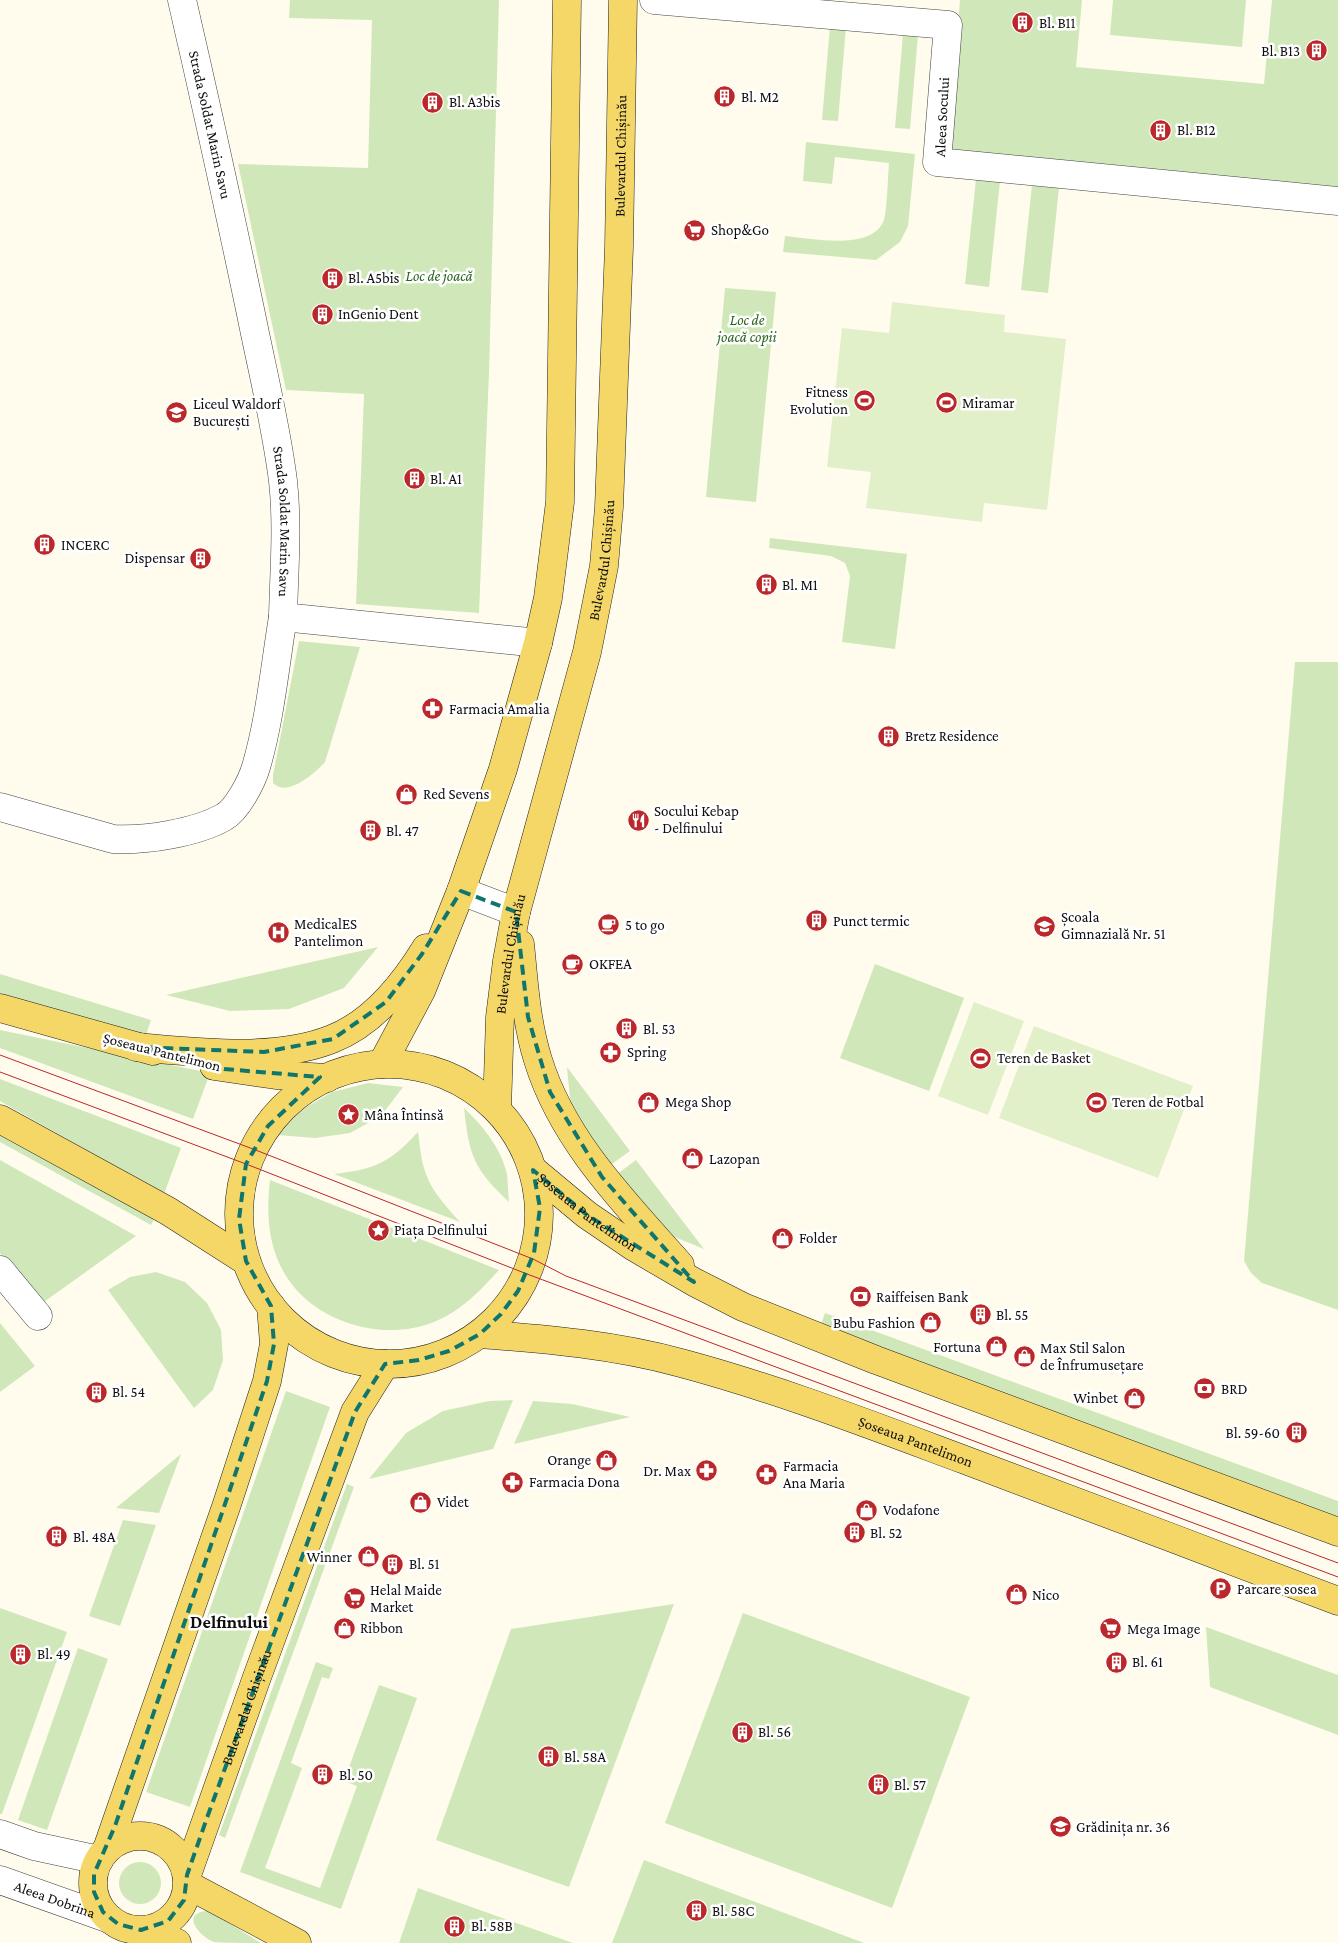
<svg xmlns="http://www.w3.org/2000/svg" width="1338" height="1943" font-family="'Crimson Pro',serif">
<style>
.green{fill:#d0e8b9}
.pitch{fill:#e2f0ca}
.lines{fill:none;stroke-linecap:round;stroke-linejoin:round}
.minor-casing{stroke:#414141;stroke-width:29}
.major-casing{stroke:#1f1f1f;stroke-width:29}
.minor{stroke:#fff;stroke-width:28}
.major{stroke:#f5d768;stroke-width:28}
.tram{stroke:#bb282b;stroke-width:1}
.marked{fill:none;stroke:#0f766e;stroke-width:4;stroke-dasharray:10 6;stroke-linejoin:round}
.labels{text-anchor:middle;stroke-width:5;stroke-linejoin:round;paint-order:stroke}
.poi-label{font-size:15px;fill:#0e0e0e;stroke:#fff;text-anchor:start}
.street-label{font-size:15px;fill:#0e0e0e;stroke:#fff}
.park-label{font-size:15px;font-style:italic;fill:#2b641f;stroke:#fff}
.quarter-label{font-size:18px;font-weight:bold;fill:#0e0e0e;stroke:#fff}
</style>
<rect width="100%" height="100%" fill="#fffcee"/>
<g class="green">
<path d="M 290,0 L 499,0 L 489,373 L 479,613 L 356,604 L 364,394 L 286,390 L 238,164 L 368,168 L 372,20 L 289,18 Z"/>
<path d="M 960,0 L 1082,0 L 1076,67 L 1264,84 L 1272,0 L 1338,0 L 1338,190 L 947,153 Z"/>
<path d="M 1113,0 L 1246,0 L 1242,47 L 1110,35 Z"/>
<path d="M 830,26 L 846,27 L 838,121 L 822,120 Z"/>
<path d="M 903,34 L 918,35 L 910,129 L 895,128 Z"/>
<path d="M 806,142 L 915,154 L 908,226 L 900,242 L 876,260 L 783,252 L 785,236 C 811,238 872,252 884,220 C 887,210 888,175 889,163 L 835,157 L 832,184 L 803,181 Z"/>
<path d="M 976,179 L 1000,181 L 989,287 L 965,284 Z"/>
<path d="M 1032,185 L 1059,188 L 1048,293 L 1021,290 Z"/>
<path d="M 725,288 L 776,292 L 756,502 L 706,497 Z"/>
<path d="M 770,538 L 907,554 L 895,649 L 842,642 L 850,576 L 845,563 L 831,556 L 769,548 Z"/>
<path d="M 299,641 L 360,647 L 325,762 C 315,773 287,798 273,783 L 273,775 Z"/>
<path d="M 1295,662 L 1338,662 L 1338,1310 L 1262,1283 L 1251,1273 L 1244,1261 Z"/>
<path d="M 378,947 L 344,988 L 289,1009 L 230,1011 L 166,995 Z"/>
<path d="M 875,964 L 964,998 L 929,1091 L 840,1058 Z"/>
<path d="M 0,974 L 151,1020 L 144,1041 L 0,997 Z"/>
<path d="M 0,1030 L 210,1073 L 193,1119 L 0,1048 Z"/>
<path d="M 567,1067 L 630,1151 L 605,1169 L 572,1120 Z"/>
<path d="M 0,1079 L 181,1148 L 164,1194 L 0,1101 Z"/>
<path d="M 368,1083 L 403,1087 L 381,1116 L 350,1133 L 315,1138 L 277,1135 L 302,1110 L 332,1092 Z"/>
<path d="M 464,1108 C 483,1126 501,1148 507,1174 C 508,1183 508,1193 509,1202 C 474,1169 469,1156 464,1108 Z"/>
<path d="M 0,1127 L 157,1214 L 151,1225 L 0,1142 Z"/>
<path d="M 418,1132 C 420,1146 421,1161 426,1174 C 432,1192 448,1208 460,1222 L 334,1174 C 376,1169 389,1163 418,1132 Z"/>
<path d="M 0,1160 L 136,1236 L 41,1304 L 0,1253 Z"/>
<path d="M 636,1160 L 704,1249 L 655,1229 L 612,1178 Z"/>
<path d="M 270,1180 L 499,1270 C 480,1291 461,1311 434,1322 C 385,1342 318,1324 288,1279 C 268,1249 266,1215 270,1180 Z"/>
<path d="M 156,1272 L 185,1282 L 207,1303 L 221,1330 L 223,1360 L 213,1390 L 194,1408 L 108,1290 L 130,1277 Z"/>
<path d="M 825,1313 L 1338,1501 L 1338,1524 L 818,1333 Z"/>
<path d="M 0,1323 L 35,1366 L 0,1392 Z"/>
<path d="M 286,1391 L 330,1407 L 190,1807 L 146,1792 Z"/>
<path d="M 513,1400 L 493,1449 L 369,1479 L 406,1433 L 443,1411 L 489,1401 Z"/>
<path d="M 533,1401 L 572,1404 L 630,1417 L 514,1444 Z"/>
<path d="M 181,1454 L 159,1513 L 116,1508 Z"/>
<path d="M 347,1484 L 354,1487 L 225,1838 L 219,1835 Z"/>
<path d="M 123,1520 L 156,1525 L 120,1626 L 89,1616 Z"/>
<path d="M 674,1604 L 569,1887 L 436,1840 L 511,1629 Z"/>
<path d="M 0,1608 L 67,1632 L 2,1814 L 0,1814 Z"/>
<path d="M 743,1613 L 970,1697 L 892,1908 L 665,1823 Z"/>
<path d="M 1206,1627 L 1338,1675 L 1338,1735 L 1210,1687 Z"/>
<path d="M 78,1648 L 108,1659 L 47,1830 L 18,1820 Z"/>
<path d="M 316,1662 L 333,1668 L 329,1679 L 322,1677 L 291,1763 L 302,1768 L 265,1868 L 320,1888 L 357,1786 L 344,1781 L 379,1685 L 417,1698 L 341,1909 L 240,1872 Z"/>
<path d="M 644,1860 L 864,1943 L 612,1943 Z"/>
<circle cx="140" cy="1883" r="21"/>
<path d="M 418,1888 L 573,1943 L 399,1943 Z"/>
<path d="M 206,1911 L 213,1913 L 261,1943 C 251,1943 222,1943 214,1942 C 200,1937 180,1914 206,1911 Z"/>
</g>
<g class="pitch">
<path d="M 892,302 L 1005,315 L 1004,332 L 1066,339 L 1047,510 L 984,503 L 982,522 L 866,508 L 871,472 L 827,467 L 842,328 L 889,333 Z"/>
<path d="M 974,1002 L 1024,1021 L 988,1115 L 938,1096 Z"/>
<path d="M 1034,1026 L 1193,1086 L 1158,1178 L 999,1118 Z"/>
</g>
<g class="lines">
<defs>
<g id="minor">
<path id="s1" d="M 182,0 C 206,104 229,209 251,314 C 262,369 276,425 283,481 C 288,526 284,572 283,617 L 538,643"/>
<path d="M 654,0 L 948,25 L 937,162 L 1338,201"/>
<path d="M 0,807 L 113,839 C 144,841 196,833 224,817 C 237,810 252,781 256,767 C 270,720 275,665 283,617"/>
<path d="M 461,891 L 516,912"/>
<path d="M 0,1270 L 38,1316"/>
<path d="M 0,1834 L 34,1846 L 99,1860"/>
<path id="s2" d="M 0,1880 L 110,1919"/>
</g>
<g id="major">
<path d="M 520,944 C 524,982 526,1022 538,1060 C 563,1141 625,1203 680,1265"/>
<path d="M 0,1008 L 153,1051"/>
<path d="M 136,1047 C 195,1052 275,1062 332,1039 C 373,1023 404,984 426,948"/>
<path d="M 382,1064 L 421,991 L 461,891 L 503,769 L 538,643 L 548,598 L 560,502 L 567,0"/>
<circle cx="389" cy="1214" r="150"/>
<path d="M 214,1066 L 276,1075 L 327,1078"/>
<path id="s3" d="M 497,1109 L 500,1017 L 507,961 L 516,912 L 587,652 L 604,566 L 609,507 L 619,247 L 623,0"/>
<path d="M 0,1119 L 168,1211 L 246,1261"/>
<path id="s4" d="M 533,1170 L 587,1215 L 634,1247 L 694,1282 L 743,1307 L 876,1360 L 1338,1532"/>
<path id="s5" d="M 480,1334 C 547,1339 616,1345 681,1363 C 778,1389 871,1425 965,1460 C 1089,1506 1214,1554 1338,1601"/>
<circle cx="140" cy="1883" r="47"/>
<path d="M 107,1849 L 227,1504 L 267,1381 L 274,1344 L 271,1306"/>
<path id="s6" d="M 187,1875 L 257,1677 L 355,1412 L 385,1364"/>
<path d="M 188,1885 L 297,1943"/>
<path d="M 146,1930 L 177,1943"/>
</g>
</defs>
<use href="#minor" class="minor-casing"/>
<use href="#major" class="major-casing"/>
<use href="#minor" class="minor"/>
<use href="#major" class="major"/>
<g class="tram">
<path d="M 0,1055 L 253,1149 L 533,1259 L 566,1276 L 1338,1563"/>
<path d="M 0,1072 L 246,1164 L 527,1274 L 1338,1577"/>
</g>
</g>
<path class="marked" d="M 461,891 L 516,912 L 528,1017 L 550,1092 L 602,1177 L 694,1282 L 587,1215 L 533,1170 L 540,1208 L 534,1253 L 518,1291 L 501,1314 L 480,1334 L 449,1351 L 419,1360 L 385,1364 L 355,1412 L 208,1815 L 187,1875 L 184,1900 L 168,1921 L 141,1930 L 118,1924 L 103,1912 L 94,1892 L 94,1874 L 115,1826 L 267,1381 L 274,1344 L 271,1306 L 246,1261 L 239,1219 L 246,1164 L 268,1126 L 320,1077 L 224,1069 L 136,1047 L 264,1052 L 333,1039 L 386,1002 L 422,954 Z"/>
<defs>
<symbol id="building-disc" viewBox="-11 -11 22 22"><circle r="9.5" fill="#bb282b" stroke="#fff"/><path d="M-4-6H4V6H1V3H-1V6H-4ZM-2.5-4.3h1.7v1.8h-1.7ZM.8-4.3h1.7v1.8H.8ZM-2.5-1h1.7V.8h-1.7ZM.8-1h1.7V.8H.8Z" fill="#fff"/></symbol>
<symbol id="supermarket-disc" viewBox="-11 -11 22 22"><circle r="9.5" fill="#bb282b" stroke="#fff"/><path d="M-6-5.5h2.5l.6 2H6L4.5 2H-2.5L-4.4-4H-6ZM-1.5 3.2a1.3 1.3 0 1 0 .1 0ZM3 3.2a1.3 1.3 0 1 0 .1 0Z" fill="#fff"/></symbol>
<symbol id="stadium-disc" viewBox="-11 -11 22 22"><circle r="9.5" fill="#bb282b" stroke="#fff"/><path d="M0-5a6.5 5 0 1 0 0 10a6.5 5 0 1 0 0-10ZM-3.5-1.8h7v3.6h-7Z" fill="#fff"/></symbol>
<symbol id="school-disc" viewBox="-11 -11 22 22"><circle r="9.5" fill="#bb282b" stroke="#fff"/><path d="M0-5L7-2L0 1L-7-2ZM-4 1L0 2.5L4 1V4Q0 6-4 4Z" fill="#fff"/></symbol>
<symbol id="pharmacy-disc" viewBox="-11 -11 22 22"><circle r="9.5" fill="#bb282b" stroke="#fff"/><path d="M-2-6h4v4h4v4h-4v4h-4v-4h-4v-4h4Z" fill="#fff"/></symbol>
<symbol id="shop-disc" viewBox="-11 -11 22 22"><circle r="9.5" fill="#bb282b" stroke="#fff"/><path d="M-5-2.5h2.3a2.7 3.5 0 0 1 5.4 0H5L5.5 6h-11ZM-1.5-2.5h3a1.5 2.3 0 0 0-3 0Z" fill="#fff"/></symbol>
<symbol id="restaurant-disc" viewBox="-11 -11 22 22"><circle r="9.5" fill="#bb282b" stroke="#fff"/><path d="M-5-6h1v4h1v-4h1v4h1v-4h1v5L-1.5 .5V6h-2V.5L-5-1ZM5-6V6H3V1.5H1.5Q1.5-4 5-6Z" fill="#fff"/></symbol>
<symbol id="cafe-disc" viewBox="-11 -11 22 22"><circle r="9.5" fill="#bb282b" stroke="#fff"/><path d="M-5.5-4.5H6V0H3Q3 3.5 0 3.5H-2.5Q-5.5 3.5-5.5 0ZM3-3.2v2h1.7v-2ZM-6 4.5H4V6H-6Z" fill="#fff"/></symbol>
<symbol id="hospital-disc" viewBox="-11 -11 22 22"><circle r="9.5" fill="#bb282b" stroke="#fff"/><path d="M-5-5h3v3.5h4V-5h3V5h-3V1.5h-4V5h-3Z" fill="#fff"/></symbol>
<symbol id="sight-disc" viewBox="-11 -11 22 22"><circle r="9.5" fill="#bb282b" stroke="#fff"/><path d="M0-6L1.8-2.2L6-1.7L2.9 1.2L3.7 5.4L0 3.3L-3.7 5.4L-2.9 1.2L-6-1.7L-1.8-2.2Z" fill="#fff"/></symbol>
<symbol id="bank-disc" viewBox="-11 -11 22 22"><circle r="9.5" fill="#bb282b" stroke="#fff"/><path d="M-6-4H6V4H-6ZM0-2.3a2.3 2.3 0 1 0 0 4.6a2.3 2.3 0 1 0 0-4.6Z" fill="#fff"/></symbol>
<symbol id="parking-disc" viewBox="-11 -11 22 22"><circle r="9.5" fill="#bb282b" stroke="#fff"/><path d="M-3.5-5.5H1a3.5 3.5 0 0 1 0 7H-1V5.5H-3.5ZM-1-3.4V-.6H.8a1.4 1.4 0 0 0 0-2.8Z" fill="#fff"/></symbol>
</defs>
<g fill-rule="evenodd">
<use href="#building-disc" x="1010" y="10" width="25" height="25"/>
<use href="#building-disc" x="1304" y="38" width="25" height="25"/>
<use href="#building-disc" x="712" y="84" width="25" height="25"/>
<use href="#building-disc" x="420" y="90" width="25" height="25"/>
<use href="#building-disc" x="1148" y="118" width="25" height="25"/>
<use href="#supermarket-disc" x="682" y="218" width="25" height="25"/>
<use href="#building-disc" x="320" y="266" width="25" height="25"/>
<use href="#building-disc" x="310" y="302" width="25" height="25"/>
<use href="#stadium-disc" x="852" y="388" width="25" height="25"/>
<use href="#stadium-disc" x="934" y="390" width="25" height="25"/>
<use href="#school-disc" x="164" y="400" width="25" height="25"/>
<use href="#building-disc" x="402" y="466" width="25" height="25"/>
<use href="#building-disc" x="32" y="532" width="25" height="25"/>
<use href="#building-disc" x="188" y="546" width="25" height="25"/>
<use href="#building-disc" x="754" y="572" width="25" height="25"/>
<use href="#pharmacy-disc" x="420" y="696" width="25" height="25"/>
<use href="#building-disc" x="876" y="724" width="25" height="25"/>
<use href="#shop-disc" x="394" y="782" width="25" height="25"/>
<use href="#restaurant-disc" x="626" y="808" width="25" height="25"/>
<use href="#building-disc" x="358" y="818" width="25" height="25"/>
<use href="#building-disc" x="804" y="908" width="25" height="25"/>
<use href="#cafe-disc" x="596" y="912" width="25" height="25"/>
<use href="#school-disc" x="1032" y="914" width="25" height="25"/>
<use href="#hospital-disc" x="266" y="920" width="25" height="25"/>
<use href="#cafe-disc" x="560" y="952" width="25" height="25"/>
<use href="#building-disc" x="614" y="1016" width="25" height="25"/>
<use href="#pharmacy-disc" x="598" y="1040" width="25" height="25"/>
<use href="#stadium-disc" x="968" y="1046" width="25" height="25"/>
<use href="#shop-disc" x="636" y="1090" width="25" height="25"/>
<use href="#stadium-disc" x="1084" y="1090" width="25" height="25"/>
<use href="#sight-disc" x="336" y="1102" width="25" height="25"/>
<use href="#shop-disc" x="680" y="1146" width="25" height="25"/>
<use href="#sight-disc" x="366" y="1218" width="25" height="25"/>
<use href="#shop-disc" x="770" y="1226" width="25" height="25"/>
<use href="#bank-disc" x="848" y="1284" width="25" height="25"/>
<use href="#building-disc" x="968" y="1302" width="25" height="25"/>
<use href="#shop-disc" x="918" y="1310" width="25" height="25"/>
<use href="#shop-disc" x="984" y="1334" width="25" height="25"/>
<use href="#shop-disc" x="1012" y="1344" width="25" height="25"/>
<use href="#bank-disc" x="1192" y="1376" width="25" height="25"/>
<use href="#building-disc" x="84" y="1380" width="25" height="25"/>
<use href="#shop-disc" x="1122" y="1386" width="25" height="25"/>
<use href="#building-disc" x="1284" y="1420" width="25" height="25"/>
<use href="#shop-disc" x="594" y="1448" width="25" height="25"/>
<use href="#pharmacy-disc" x="694" y="1458" width="25" height="25"/>
<use href="#pharmacy-disc" x="754" y="1462" width="25" height="25"/>
<use href="#pharmacy-disc" x="500" y="1470" width="25" height="25"/>
<use href="#shop-disc" x="408" y="1490" width="25" height="25"/>
<use href="#shop-disc" x="854" y="1498" width="25" height="25"/>
<use href="#building-disc" x="842" y="1520" width="25" height="25"/>
<use href="#building-disc" x="44" y="1524" width="25" height="25"/>
<use href="#shop-disc" x="356" y="1544" width="25" height="25"/>
<use href="#building-disc" x="380" y="1552" width="25" height="25"/>
<use href="#parking-disc" x="1208" y="1576" width="25" height="25"/>
<use href="#shop-disc" x="1004" y="1582" width="25" height="25"/>
<use href="#supermarket-disc" x="342" y="1586" width="25" height="25"/>
<use href="#shop-disc" x="332" y="1616" width="25" height="25"/>
<use href="#supermarket-disc" x="1098" y="1616" width="25" height="25"/>
<use href="#building-disc" x="8" y="1642" width="25" height="25"/>
<use href="#building-disc" x="1104" y="1650" width="25" height="25"/>
<use href="#building-disc" x="730" y="1720" width="25" height="25"/>
<use href="#building-disc" x="536" y="1744" width="25" height="25"/>
<use href="#building-disc" x="310" y="1762" width="25" height="25"/>
<use href="#building-disc" x="866" y="1772" width="25" height="25"/>
<use href="#school-disc" x="1048" y="1814" width="25" height="25"/>
<use href="#building-disc" x="684" y="1898" width="25" height="25"/>
<use href="#building-disc" x="442" y="1914" width="25" height="25"/>
</g>
<g class="labels">
<g class="poi-label">
<text x="1039" y="28">Bl. B11</text>
<text x="1300" y="56" text-anchor="end">Bl. B13</text>
<text x="741" y="102">Bl. M2</text>
<text x="449" y="107">Bl. A3bis</text>
<text x="1177" y="135">Bl. B12</text>
<text x="711" y="235">Shop&amp;Go</text>
<text x="348" y="283">Bl. A5bis</text>
<text x="338" y="319">InGenio Dent</text>
<text x="848" y="397" text-anchor="end">Fitness<tspan x="848" dy="17">Evolution</tspan></text>
<text x="962" y="408">Miramar</text>
<text x="193" y="409">Liceul Waldorf<tspan x="193" dy="17">București</tspan></text>
<text x="430" y="484">Bl. A1</text>
<text x="61" y="550">INCERC</text>
<text x="185" y="563" text-anchor="end">Dispensar</text>
<text x="782" y="590">Bl. M1</text>
<text x="449" y="714">Farmacia Amalia</text>
<text x="905" y="741">Bretz Residence</text>
<text x="423" y="799">Red Sevens</text>
<text x="654" y="816">Socului Kebap<tspan x="654" dy="17">- Delfinului</tspan></text>
<text x="386" y="836">Bl. 47</text>
<text x="1061" y="922">Școala<tspan x="1061" dy="17">Gimnazială Nr. 51</tspan></text>
<text x="833" y="926">Punct termic</text>
<text x="294" y="929">MedicalES<tspan x="294" dy="17">Pantelimon</tspan></text>
<text x="625" y="930">5 to go</text>
<text x="589" y="969">OKFEA</text>
<text x="643" y="1034">Bl. 53</text>
<text x="627" y="1057">Spring</text>
<text x="997" y="1063">Teren de Basket</text>
<text x="665" y="1107">Mega Shop</text>
<text x="1112" y="1107">Teren de Fotbal</text>
<text x="364" y="1120">Mâna Întinsă</text>
<text x="709" y="1164">Lazopan</text>
<text x="394" y="1235">Piața Delfinului</text>
<text x="799" y="1243">Folder</text>
<text x="876" y="1302">Raiffeisen Bank</text>
<text x="996" y="1320">Bl. 55</text>
<text x="915" y="1328" text-anchor="end">Bubu Fashion</text>
<text x="981" y="1352" text-anchor="end">Fortuna</text>
<text x="1040" y="1353">Max Stil Salon<tspan x="1040" dy="17">de Înfrumusețare</tspan></text>
<text x="1221" y="1394">BRD</text>
<text x="112" y="1397">Bl. 54</text>
<text x="1118" y="1403" text-anchor="end">Winbet</text>
<text x="1280" y="1438" text-anchor="end">Bl. 59-60</text>
<text x="591" y="1465" text-anchor="end">Orange</text>
<text x="783" y="1471">Farmacia<tspan x="783" dy="17">Ana Maria</tspan></text>
<text x="691" y="1476" text-anchor="end">Dr. Max</text>
<text x="529" y="1487">Farmacia Dona</text>
<text x="437" y="1507">Videt</text>
<text x="883" y="1515">Vodafone</text>
<text x="870" y="1538">Bl. 52</text>
<text x="73" y="1542">Bl. 48A</text>
<text x="352" y="1562" text-anchor="end">Winner</text>
<text x="409" y="1569">Bl. 51</text>
<text x="1237" y="1594">Parcare sosea</text>
<text x="370" y="1595">Helal Maide<tspan x="370" dy="17">Market</tspan></text>
<text x="1032" y="1600">Nico</text>
<text x="360" y="1633">Ribbon</text>
<text x="1127" y="1634">Mega Image</text>
<text x="37" y="1659">Bl. 49</text>
<text x="1132" y="1667">Bl. 61</text>
<text x="758" y="1737">Bl. 56</text>
<text x="564" y="1762">Bl. 58A</text>
<text x="339" y="1780">Bl. 50</text>
<text x="894" y="1790">Bl. 57</text>
<text x="1076" y="1832">Grădinița nr. 36</text>
<text x="712" y="1916">Bl. 58C</text>
<text x="471" y="1931">Bl. 58B</text>
</g>
<g class="street-label">
<text transform="translate(942 117) rotate(-87)" y="5">Aleea Socului</text>
<text dy="5" stroke="none"><textPath href="#s1" startOffset="128">Strada Soldat Marin Savu</textPath></text>
<text dy="5" stroke="none"><textPath href="#s3" startOffset="966">Bulevardul Chișinău</textPath></text>
<text dy="5" stroke="none"><textPath href="#s1" startOffset="532">Strada Soldat Marin Savu</textPath></text>
<text dy="5" stroke="none"><textPath href="#s3" startOffset="561">Bulevardul Chișinău</textPath></text>
<text dy="5" stroke="none"><textPath href="#s3" startOffset="156">Bulevardul Chișinău</textPath></text>
<text transform="translate(162 1052) rotate(14)" y="5">Șoseaua Pantelimon</text>
<text dy="5" stroke="none"><textPath href="#s4" startOffset="69">Șoseaua Pantelimon</textPath></text>
<text dy="5" stroke="none"><textPath href="#s5" startOffset="451">Șoseaua Pantelimon</textPath></text>
<text dy="5" stroke="none"><textPath href="#s6" startOffset="178">Bulevardul Chișinău</textPath></text>
<text dy="5" stroke="none"><textPath href="#s2" startOffset="58">Aleea Dobrina</textPath></text>
</g>
<g class="park-label">
<text x="439" y="281">Loc de joacă</text>
<text x="747" y="325">Loc de<tspan x="747" dy="17">joacă copii</tspan></text>
</g>
<g class="quarter-label">
<text x="229" y="1628">Delfinului</text>
</g>
</g>
</svg>
